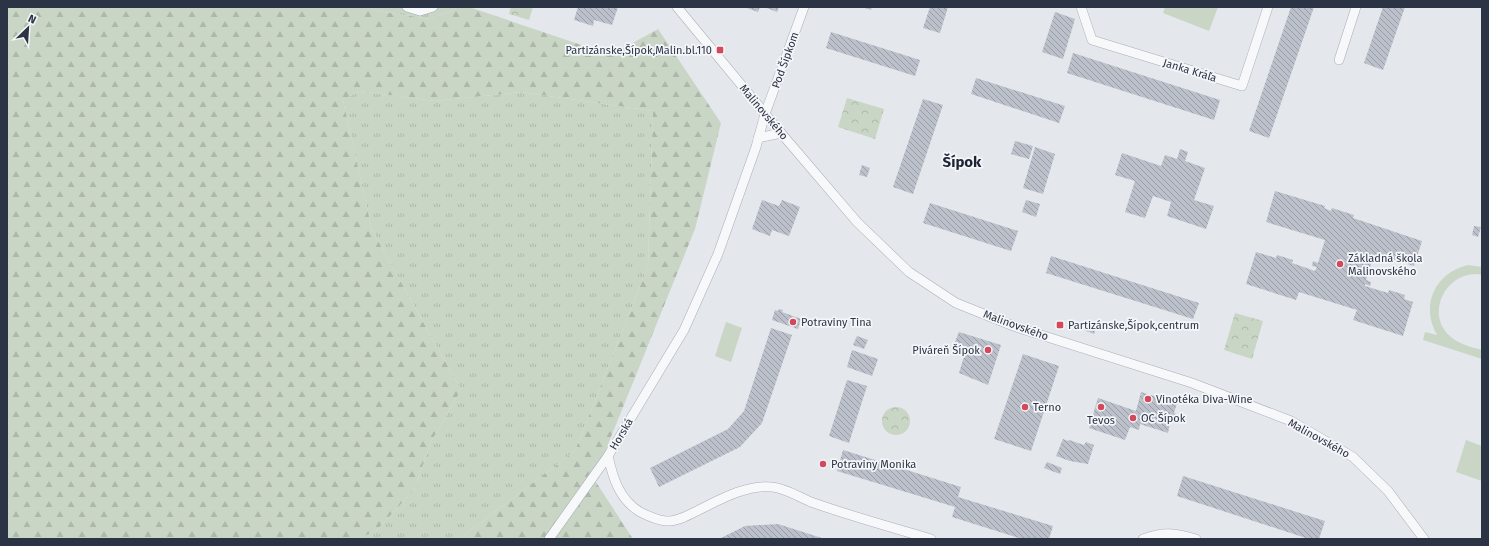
<svg xmlns="http://www.w3.org/2000/svg" width="1489" height="546" font-family="'Fira Sans',sans-serif">
<style>
.grass{fill:url(#grass-tufts)}
.forest{fill:url(#forest-firs)}
.park{fill:url(#park-crowns)}
.pitch{fill:#c9d6c5}
.building{fill:url(#building-back-hatch)}
.lines{fill:none;stroke-linecap:round;stroke-linejoin:round}
.minor-casing{stroke:#a9aeb7;stroke-width:10}
.minor{stroke:#f7f8fa;stroke-width:9}
.poi-dot{fill:#d1495b;stroke:#f4f6f9;stroke-width:1.5}
.labels{text-anchor:middle;stroke-width:3.5;stroke-linejoin:round;paint-order:stroke}
.poi-label{font-size:11px;fill:#2b3445;stroke:#f4f6f9;text-anchor:start}
.street-label{font-size:11px;fill:#2b3445;stroke:#f4f6f9}
.district-label{font-size:15px;font-weight:bold;fill:#1d2536;stroke:#f4f6f9}
</style>
<defs>
<pattern id="grass-tufts" width="24" height="20" patternUnits="userSpaceOnUse"><rect width="24" height="20" fill="#c9d6c5"/><path d="M3 7l-1-3M5 7V3M7 7l1-3M15 17l-1-3M17 17v-4M19 17l1-3" fill="none" stroke="#adb8ab"/></pattern>
<pattern id="forest-firs" width="22" height="20" patternUnits="userSpaceOnUse"><rect width="22" height="20" fill="#c9d6c5"/><path d="M5 1l3.5 6h-7zM16 11l3.5 6h-7z" fill="#adb8ab"/></pattern>
<pattern id="park-crowns" width="20" height="18" patternUnits="userSpaceOnUse"><rect width="20" height="18" fill="#c9d6c5"/><path d="M2 6a3 3 0 1 1 6 0M12 15a3 3 0 1 1 6 0" fill="none" stroke="#adb8ab"/></pattern>
<pattern id="building-back-hatch" width="6" height="6" patternUnits="userSpaceOnUse"><rect width="6" height="6" fill="#bbc0ca"/><path d="M-1 5l2 2M0 0l6 6M5-1l2 2" fill="none" stroke="#989da6"/></pattern>
</defs>
<rect width="100%" height="100%" fill="#e4e7ec"/>
<g class="grass">
<path d="M 368,7 L 459,7 L 431,19 L 383,12 Z"/>
<path d="M 359,91 L 435,101 L 521,92 L 653,111 L 648,266 L 575,451 L 459,539 L 358,539 L 376,531 L 414,490 L 431,442 L 461,390 L 372,230 L 343,100 Z"/>
</g>
<path class="forest" d="M 7,7 L 368,7 L 383,12 L 431,19 L 459,7 L 469,7 L 611,55 L 658,29 L 721,123 L 695,229 L 594,479 L 633,539 L 459,539 L 575,451 L 648,266 L 653,111 L 521,92 L 435,101 L 359,91 L 343,100 L 372,230 L 461,390 L 431,442 L 414,490 L 376,531 L 358,539 L 7,539 Z"/>
<g class="park">
<path d="M 511,7 L 533,7 L 529,20 L 509,14 Z"/>
<path d="M 847,98 L 884,109 L 875,139 L 838,127 Z"/>
<path d="M 1235,313 L 1263,321 L 1252,359 L 1224,350 Z"/>
<circle cx="896" cy="421" r="14"/>
</g>
<g class="pitch">
<path d="M 1165,7 L 1218,7 L 1209,31 L 1163,13 Z"/>
<path d="M 1468,265 L 1482,267 L 1482,275 C 1476,273 1470,274 1464,276 C 1439,285 1429,319 1451,337 C 1459,344 1471,347 1482,350 L 1482,359 L 1423,340 L 1425,332 L 1437,335 C 1420,305 1435,273 1468,265 Z"/>
<path d="M 726,322 L 742,328 L 731,362 L 715,356 Z"/>
<path d="M 1466,440 L 1482,446 L 1482,481 L 1456,472 Z"/>
</g>
<g class="building">
<path d="M 578,7 L 618,7 L 612,25 L 594,20 L 593,26 L 574,20 Z"/>
<path d="M 744,7 L 760,7 L 758,12 Z"/>
<path d="M 764,7 L 779,7 L 777,12 Z"/>
<path d="M 862,7 L 872,7 L 871,10 Z"/>
<path d="M 930,7 L 948,7 L 940,33 L 923,28 Z"/>
<path d="M 1291,7 L 1314,7 L 1269,138 L 1249,131 Z"/>
<path d="M 1383,7 L 1405,7 L 1383,70 L 1364,63 Z"/>
<path d="M 1055,12 L 1075,19 L 1063,59 L 1042,52 Z"/>
<path d="M 831,32 L 920,60 L 915,76 L 826,48 Z"/>
<path d="M 1073,53 L 1220,100 L 1214,120 L 1067,73 Z"/>
<path d="M 976,78 L 1065,106 L 1059,123 L 971,94 Z"/>
<path d="M 923,99 L 943,105 L 913,194 L 893,187 Z"/>
<path d="M 1015,141 L 1033,146 L 1029,159 L 1011,154 Z"/>
<path d="M 1035,147 L 1055,154 L 1043,194 L 1023,188 Z"/>
<path d="M 1180,149 L 1188,152 L 1185,161 L 1205,168 L 1194,200 L 1214,206 L 1206,229 L 1167,216 L 1171,202 L 1153,196 L 1145,218 L 1125,212 L 1135,181 L 1115,175 L 1122,153 L 1161,166 L 1165,155 L 1177,159 Z"/>
<path d="M 862,165 L 870,168 L 867,177 L 859,175 Z"/>
<path d="M 1275,191 L 1325,206 L 1324,208 L 1331,211 L 1332,208 L 1354,215 L 1353,218 L 1422,241 L 1414,266 L 1379,255 L 1378,260 L 1373,258 L 1366,280 L 1371,282 L 1370,286 L 1365,284 L 1365,286 L 1388,293 L 1389,290 L 1405,295 L 1404,299 L 1413,302 L 1403,336 L 1353,320 L 1357,310 L 1299,292 L 1296,300 L 1246,284 L 1256,252 L 1276,258 L 1277,255 L 1293,260 L 1292,263 L 1315,271 L 1317,267 L 1312,266 L 1313,261 L 1318,263 L 1325,240 L 1266,222 Z"/>
<path d="M 762,200 L 779,206 L 782,200 L 800,207 L 789,236 L 772,230 L 770,236 L 752,229 Z"/>
<path d="M 1026,200 L 1040,204 L 1036,217 L 1022,212 Z"/>
<path d="M 930,203 L 1018,231 L 1011,251 L 923,223 Z"/>
<path d="M 1474,226 L 1481,227 L 1478,237 L 1472,235 Z"/>
<path d="M 1051,256 L 1199,303 L 1193,319 L 1046,273 Z"/>
<path d="M 779,309 L 783,310 L 782,312 L 801,319 L 798,329 L 772,320 L 775,310 L 778,311 Z"/>
<path d="M 1086,325 L 1096,328 L 1094,334 L 1084,330 Z"/>
<path d="M 771,328 L 792,335 L 762,423 L 740,447 L 659,487 L 650,468 L 728,429 L 744,411 Z"/>
<path d="M 959,332 L 1001,345 L 988,385 L 959,373 L 967,347 L 955,342 Z"/>
<path d="M 857,336 L 868,340 L 864,349 L 853,345 Z"/>
<path d="M 852,350 L 878,359 L 872,376 L 847,367 Z"/>
<path d="M 1023,354 L 1059,366 L 1031,451 L 994,439 Z"/>
<path d="M 847,380 L 867,386 L 849,443 L 829,436 Z"/>
<path d="M 1141,392 L 1177,403 L 1174,413 L 1176,414 L 1173,423 L 1170,423 L 1168,433 L 1140,424 L 1139,430 L 1130,427 L 1125,440 L 1089,428 L 1098,398 L 1136,411 Z"/>
<path d="M 1063,439 L 1068,441 L 1069,440 L 1084,445 L 1086,442 L 1094,445 L 1088,464 L 1070,461 L 1056,456 Z"/>
<path d="M 843,450 L 961,487 L 958,497 L 1053,526 L 1049,539 L 1022,539 L 952,517 L 955,507 L 837,471 Z"/>
<path d="M 1047,462 L 1062,468 L 1060,474 L 1044,468 Z"/>
<path d="M 1183,476 L 1325,521 L 1319,539 L 1309,539 L 1177,496 Z"/>
<path d="M 778,524 L 825,539 L 719,539 L 745,526 Z"/>
</g>
<g class="lines">
<defs>
<g id="minor">
<path d="M 407,7 L 420,11 L 433,7"/>
<path d="M 677,7 L 781,133 L 857,222 L 909,272 L 956,303 L 1016,327 L 1192,383 L 1291,421 L 1353,457 L 1388,491 L 1424,539"/>
<path d="M 804,7 L 765,114 L 756,147 L 718,254 L 684,330 L 608,456 C 613,478 619,499 640,512 C 648,516 656,520 666,521 C 677,522 688,515 697,511 C 719,500 747,484 772,487 C 785,488 799,497 811,502 C 850,516 891,527 931,539"/>
<path d="M 1081,7 L 1092,40 L 1242,86 L 1268,7"/>
<path d="M 1339,60 L 1356,7"/>
<path d="M 758,138 L 781,133"/>
<path d="M 549,539 L 608,456"/>
<path d="M 1143,539 C 1163,531 1176,533 1196,539"/>
</g>
</defs>
<use href="#minor" class="minor-casing"/>
<use href="#minor" class="minor"/>
</g>
<g class="poi-dot">
<rect x="716" y="46" width="8" height="8" rx="2"/>
<circle cx="1340" cy="264" r="4"/>
<circle cx="793" cy="322" r="4"/>
<rect x="1056" y="321" width="8" height="8" rx="2"/>
<circle cx="988" cy="350" r="4"/>
<circle cx="1148" cy="399" r="4"/>
<circle cx="1025" cy="407" r="4"/>
<circle cx="1101" cy="407" r="4"/>
<circle cx="1133" cy="418" r="4"/>
<circle cx="823" cy="464" r="4"/>
</g>
<g class="labels">
<g class="poi-label">
<text x="712" y="54" text-anchor="end">Partizánske,Šípok,Malin.bl.110</text>
<text x="1348" y="262">Základná škola<tspan x="1348" dy="13">Malinovského</tspan></text>
<text x="801" y="326">Potraviny Tina</text>
<text x="1068" y="329">Partizánske,Šípok,centrum</text>
<text x="980" y="354" text-anchor="end">Piváreň Šípok</text>
<text x="1156" y="403">Vinotéka Diva-Wine</text>
<text x="1033" y="411">Terno</text>
<text x="1141" y="422">OC Šípok</text>
<text x="1101" y="424" text-anchor="middle">Tevos</text>
<text x="831" y="468">Potraviny Monika</text>
</g>
<g class="street-label">
<text transform="translate(785 60) rotate(-70)" y="4">Pod Šípkom</text>
<text transform="translate(1190 70) rotate(17)" y="4">Janka Kráľa</text>
<text transform="translate(764 112) rotate(50)" y="4">Malinovského</text>
<text transform="translate(1016 325) rotate(20)" y="4">Malinovského</text>
<text transform="translate(621 434) rotate(-59)" y="4">Horská</text>
<text transform="translate(1319 438) rotate(29)" y="4">Malinovského</text>
</g>
<g class="district-label">
<text x="962" y="167">Šípok</text>
</g>
</g>
<rect width="1489" height="546" fill="none" stroke="#2b3445" stroke-width="16"/>
<g transform="translate(28 28) rotate(25)" stroke="#f4f6f9" stroke-width="3" paint-order="stroke">
<path d="M0-3L7 15L0 10L-7 15Z" fill="#2b3445"/>
<text y="-6" font-size="11" font-weight="bold" text-anchor="middle" fill="#2b3445">N</text>
</g>
</svg>
